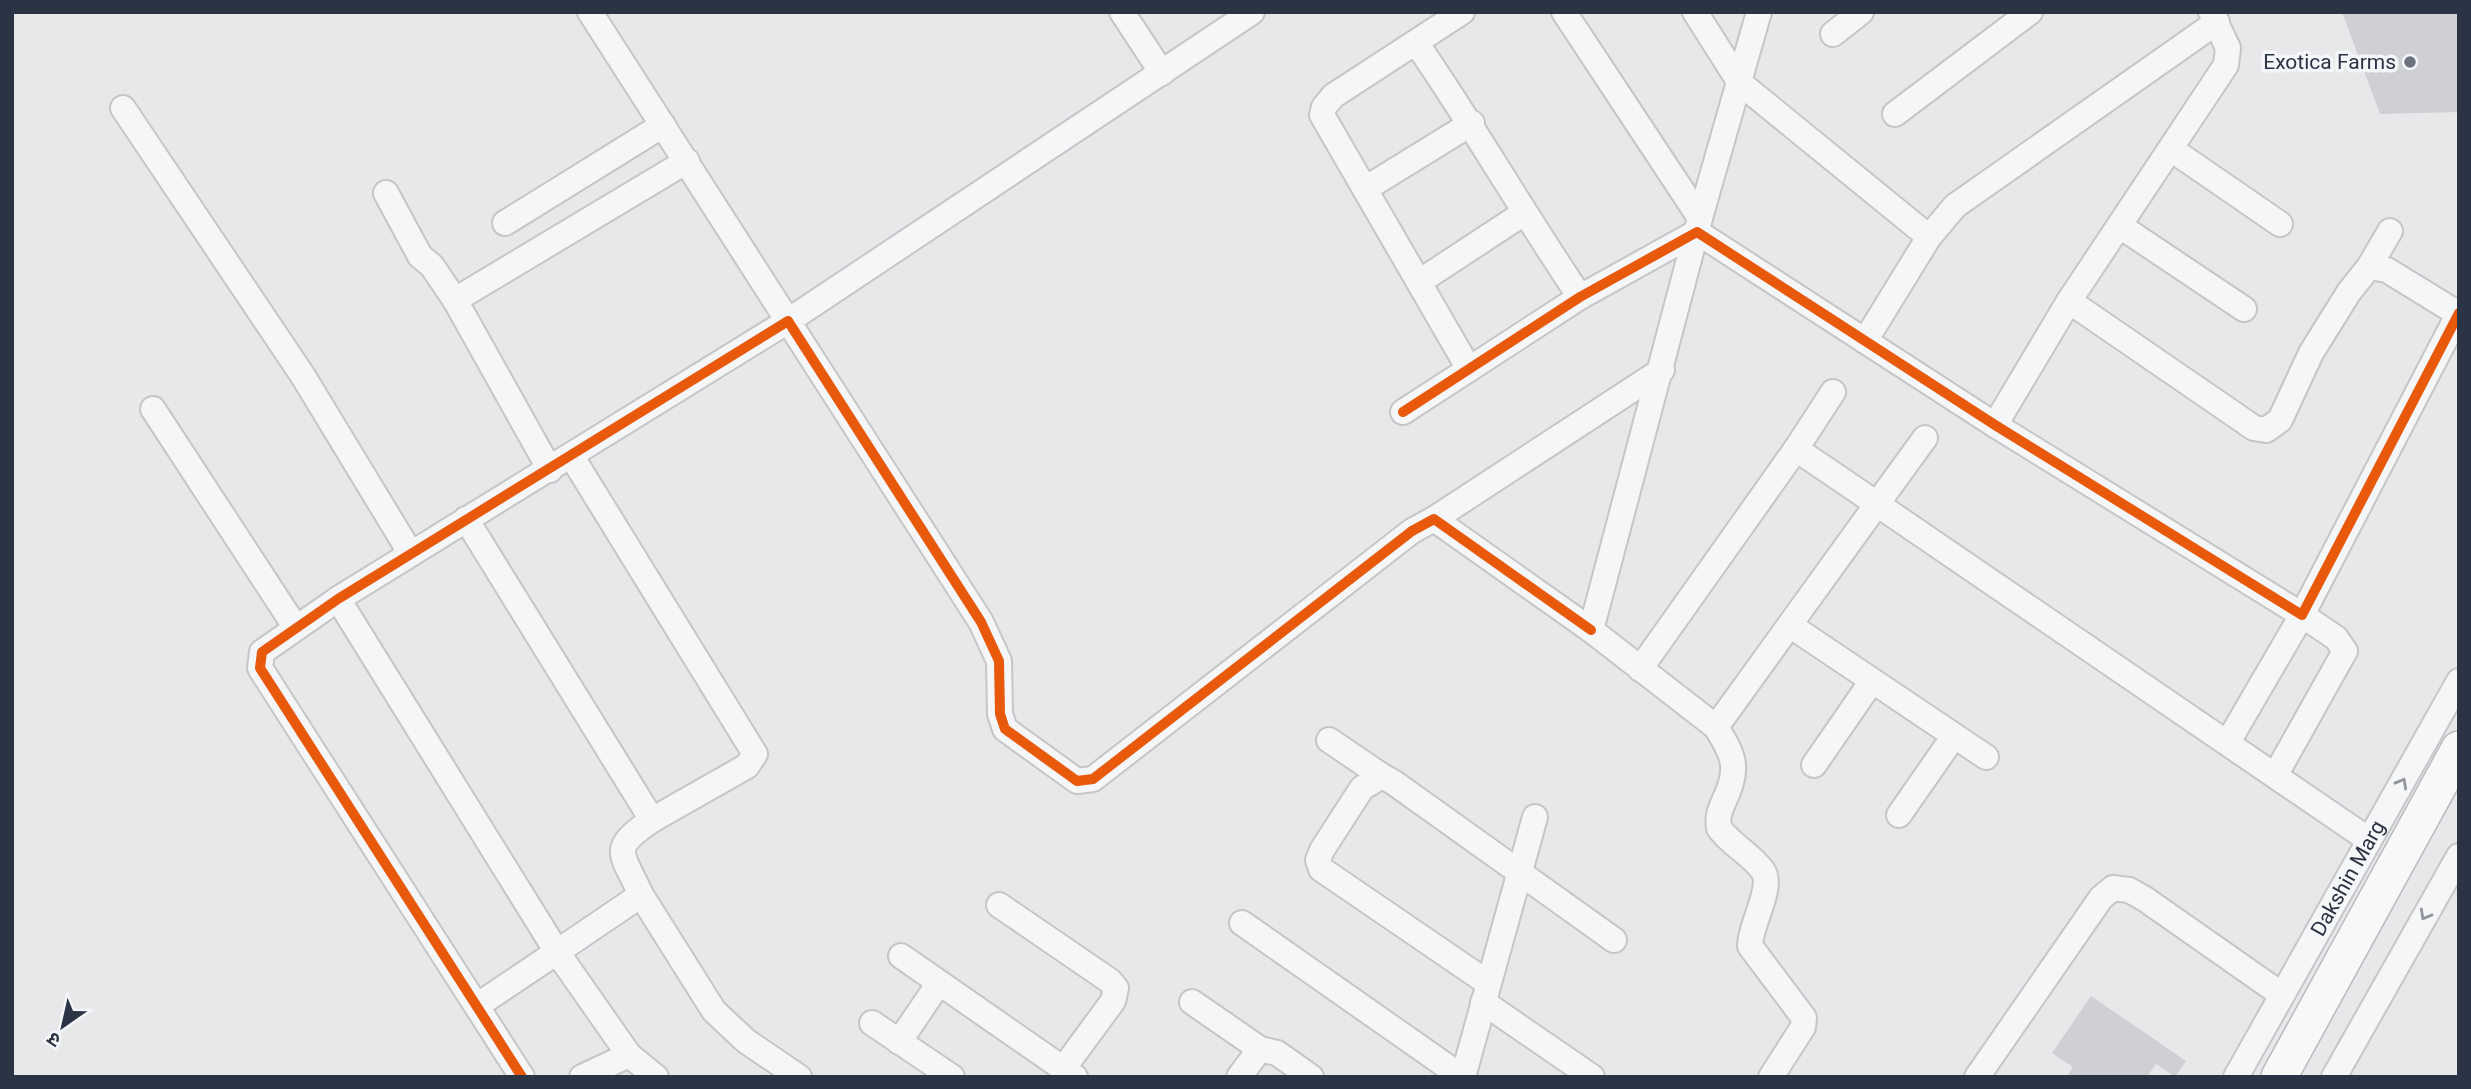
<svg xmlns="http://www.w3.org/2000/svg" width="2471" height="1089" font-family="Roboto,'Noto Sans Devanagari',sans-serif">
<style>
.building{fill:#ced0d3}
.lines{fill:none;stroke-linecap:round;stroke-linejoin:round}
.minor-casing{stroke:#c4c6c8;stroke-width:28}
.highway-casing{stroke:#b8bbbf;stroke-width:38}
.minor{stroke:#f5f6f7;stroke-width:24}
.highway{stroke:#f8f8f8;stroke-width:35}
.cycleway-casing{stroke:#f4f6f9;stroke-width:15}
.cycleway{stroke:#e8590c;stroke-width:10}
.oneway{stroke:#90959e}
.poi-dot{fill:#6c737f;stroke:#f4f6f9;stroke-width:2.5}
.labels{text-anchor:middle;stroke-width:7;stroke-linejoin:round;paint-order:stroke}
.poi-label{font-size:21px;fill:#2b3445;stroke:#f4f6f9;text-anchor:end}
.street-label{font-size:21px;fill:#2b3445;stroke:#f4f6f9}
</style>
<rect width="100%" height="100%" fill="#e6e8ea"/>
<g class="building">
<path d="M 2342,12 L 2459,12 L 2459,112 L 2380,114 Z"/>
<path d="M 2091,996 L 2186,1061 L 2175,1077 L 2156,1064 L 2147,1077 L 2067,1077 L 2073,1067 L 2052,1053 Z"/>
</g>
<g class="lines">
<defs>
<g id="minor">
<path d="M 590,12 L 788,321 L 1252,12"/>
<path d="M 1122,12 L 1162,73"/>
<path d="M 1462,12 L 1333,96 L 1324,107 L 1322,115 L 1469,369"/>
<path d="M 1564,12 L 1700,218"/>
<path d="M 1695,12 L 1740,83 L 1929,237"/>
<path d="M 1759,12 L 1700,218 L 1591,630 L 1716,727 C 1734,756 1740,768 1724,801 C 1720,810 1717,817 1719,828 C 1731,845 1751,854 1763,871 C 1774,888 1750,924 1750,946 L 1804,1018 L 1803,1027 L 1771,1077"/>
<path d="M 2211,12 L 2228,48 L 2226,65 L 2069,301 L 2254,428 L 2266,430 L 2280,420 L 2311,353 L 2349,292 L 2369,267 L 2387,270 L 2457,313 L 2459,310"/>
<path d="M 1833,34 L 1861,12"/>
<path d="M 1417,44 C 1474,127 1524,214 1580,297"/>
<path d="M 123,108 L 303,376 L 411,554"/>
<path d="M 1895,114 L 2030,12"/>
<path d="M 2171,149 L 2280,224"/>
<path d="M 1365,189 L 1472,123"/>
<path d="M 386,193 L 420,256 L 432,266 L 455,300 L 550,470"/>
<path d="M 505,223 L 663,125"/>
<path d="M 2120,226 L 2244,309"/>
<path d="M 2369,267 L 2390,231"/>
<path d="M 1419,282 L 1524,213"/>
<path d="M 455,300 L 687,161"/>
<path d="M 1865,341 L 1929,237 L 1955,206 L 2217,22"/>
<path d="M 153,409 L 296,628"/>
<path d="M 1403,412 L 1580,297 L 1697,232 L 1995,425 L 2302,615 L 2459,313"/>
<path d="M 1995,425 L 2069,301"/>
<path d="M 1925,438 L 1877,504 L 2369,840"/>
<path d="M 1796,449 L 1833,392"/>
<path d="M 572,457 L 755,754 L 747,766 L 652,820"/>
<path d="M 1434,519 L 1662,370"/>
<path d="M 338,599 L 557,952 L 641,895 C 622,852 608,850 652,820 L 466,519"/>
<path d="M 1791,626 L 1986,757"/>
<path d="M 1640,669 L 1796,449 L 1877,504 L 1716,727"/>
<path d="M 1329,740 L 1382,776"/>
<path d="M 2228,742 L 2302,615 L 2336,638 L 2345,651 L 2276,774"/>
<path d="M 1814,765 L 1872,681"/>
<path d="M 1899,815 L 1954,736"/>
<path d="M 641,895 L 714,1011 L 746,1041 L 799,1077"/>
<path d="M 999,905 L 1110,981 L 1116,988 L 1113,1001 L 1063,1069"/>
<path d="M 1242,923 L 1462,1077"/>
<path d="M 901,956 L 1075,1077"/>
<path d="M 1488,983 L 1321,869 L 1318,860 L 1322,850 L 1362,788 L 1382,776 L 1393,782 L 1614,940"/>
<path d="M 1192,1002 L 1260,1049"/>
<path d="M 1483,1002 L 1592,1077"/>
<path d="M 478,1005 L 557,952 L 629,1055 L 582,1077"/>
<path d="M 872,1023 L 952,1077"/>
<path d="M 899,1042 L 939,983"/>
<path d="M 629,1055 L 656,1077"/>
<path d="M 522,1077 L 260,668 L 262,652 L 338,599 L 788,321 L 981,622 L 999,661 L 1000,714 L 1005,729 L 1077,781 L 1093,779 L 1412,531 L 1434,519 L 1591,630"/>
<path d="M 1239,1077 L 1260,1049 L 1277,1053 L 1311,1077"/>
<path d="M 1463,1077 L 1535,817"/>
<path d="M 1977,1077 L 2101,898 L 2113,888 L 2129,890 L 2145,899 L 2282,995"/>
<path id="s1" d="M 2236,1077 L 2459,681"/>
<path d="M 2334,1077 L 2459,856"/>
</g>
<path id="highway" d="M 2279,1077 L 2459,749"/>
</defs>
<use href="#minor" class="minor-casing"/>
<use href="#highway" class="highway-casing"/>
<use href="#minor" class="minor"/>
<use href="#highway" class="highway"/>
<defs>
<g id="cycleway">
<path d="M 1403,412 L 1580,297 L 1697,232 L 1995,425 L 2302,615 L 2459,313"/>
<path d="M 522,1077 L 260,668 L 262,652 L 338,599 L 788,321 L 981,622 L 999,661 L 1000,714 L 1005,729 L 1077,781 L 1093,779 L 1412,531 L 1434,519 L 1591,630"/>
</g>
</defs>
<use href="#cycleway" class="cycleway-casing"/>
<use href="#cycleway" class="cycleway"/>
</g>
<defs><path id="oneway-chevron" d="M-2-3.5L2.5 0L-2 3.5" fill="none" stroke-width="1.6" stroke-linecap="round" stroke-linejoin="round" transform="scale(1.75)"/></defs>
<g class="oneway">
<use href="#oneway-chevron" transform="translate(2402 783) rotate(-61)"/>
<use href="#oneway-chevron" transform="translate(2425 915) rotate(119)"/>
</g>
<circle class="poi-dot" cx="2410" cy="62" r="7"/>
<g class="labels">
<g class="poi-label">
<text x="2396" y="69">Exotica Farms</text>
</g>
<g class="street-label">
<text dy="7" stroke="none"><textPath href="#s1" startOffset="228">Dakshin Marg</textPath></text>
</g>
</g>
<rect width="2471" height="1089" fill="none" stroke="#2b3445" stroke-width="28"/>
<g transform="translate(63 1026) rotate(214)" stroke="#f4f6f9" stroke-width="5" paint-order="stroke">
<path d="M0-5L12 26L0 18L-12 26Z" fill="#2b3445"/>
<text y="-10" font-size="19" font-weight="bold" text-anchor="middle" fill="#2b3445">उ</text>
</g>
</svg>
